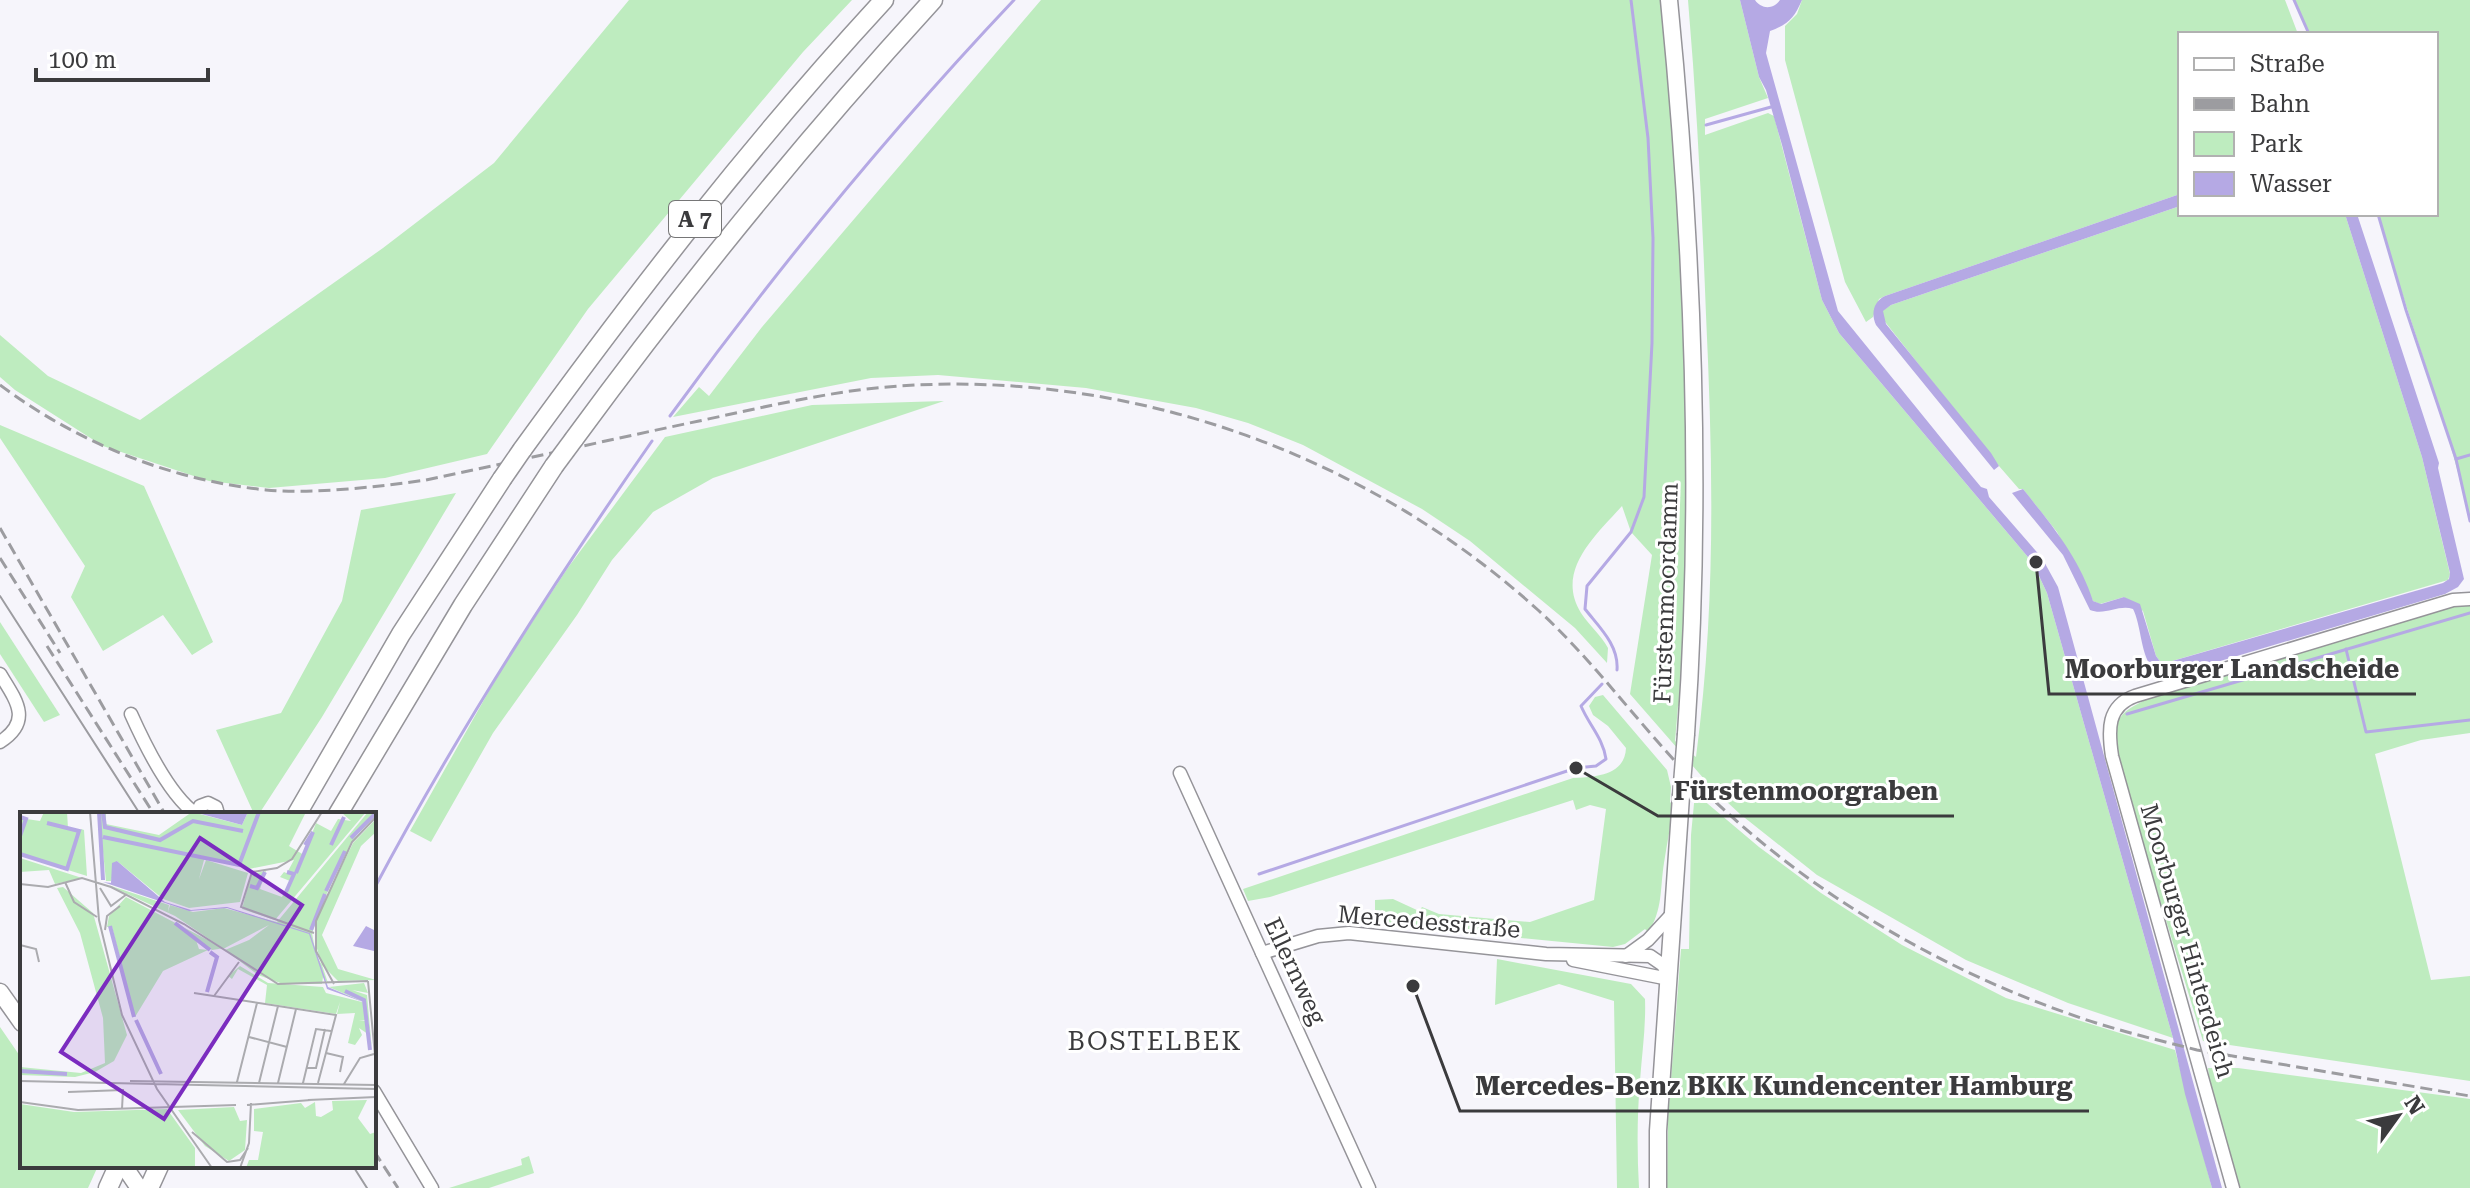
<svg xmlns="http://www.w3.org/2000/svg" width="2470" height="1188" font-family="'Roboto Serif',serif">
<style>
.green{fill:#beecbf}
.water{fill:#b5a9e4}
.lines{fill:none;stroke-linecap:round;stroke-linejoin:round}
.stream{stroke:#b5a9e4;stroke-width:3}
.minor-casing{stroke:#959499;stroke-width:15}
.major-casing{stroke:#959499;stroke-width:19}
.highway-casing{stroke:#959499;stroke-width:21}
.minor{stroke:#fff;stroke-width:12}
.major{stroke:#fff;stroke-width:16}
.highway{stroke:#fff;stroke-width:18}
.tram{stroke:#9c9ca0;stroke-width:2}
.rail{stroke:#9c9ca0;stroke-width:3;stroke-dasharray:12 6;stroke-linecap:butt}
.major-bridge-casing{stroke:#959499;stroke-width:19;stroke-linecap:butt}
.highway-bridge-casing{stroke:#959499;stroke-width:21;stroke-linecap:butt}
.major-bridge{stroke:#fff;stroke-width:16}
.highway-bridge{stroke:#fff;stroke-width:18}
.labels{text-anchor:middle;stroke-width:6;stroke-linejoin:round;paint-order:stroke}
.shield{fill:#fff;stroke:#767677;stroke-width:2}
.shield-label{font-size:22px;font-weight:bold;fill:#3b3b3d}
.street-label{font-size:24px;fill:#3b3b3d;stroke:#fff}
.neighbourhood-label{font-size:26px;letter-spacing:2px;fill:#3b3b3d;stroke:#fff}
.inset-river{fill:none;stroke:#b5a9e4;stroke-width:4}
.inset-road{fill:none;stroke:#ababaf;stroke-width:2}
.view{fill:#7b2cbf;fill-opacity:0.15;stroke:#7b2cbf;stroke-width:4}
.inset-edge{fill:none;stroke:#3b3b3d;stroke-width:4}
.leader{fill:none;stroke:#3b3b3d;stroke-width:3}
.callout-dot{fill:#3b3b3d;stroke:#fff;stroke-width:3}
.callout-label{font-size:26px;text-anchor:middle;font-weight:bold;fill:#3b3b3d;stroke:#fff;stroke-width:6;stroke-linejoin:round;paint-order:stroke}
</style>
<rect width="100%" height="100%" fill="#f6f5fb"/>
<g class="green">
<path d="M 629,0 L 852,0 L 803,52 L 588,309 L 487,454 L 385,478 L 269,488 L 209,481 L 103,446 L 15,390 L 0,377 L 0,335 L 48,376 L 140,420 L 383,248 L 494,163 Z"/>
<path d="M 1041,0 L 1664,0 L 1682,281 L 1687,424 L 1688,542 L 1680,706 L 1678,706 L 1675,741 L 1696,757 C 1716,607 1713,465 1706,315 C 1702,210 1697,105 1688,0 L 1740,0 L 1759,77 L 1768,98 L 1705,119 L 1705,135 L 1768,113 L 1774,116 L 1822,300 L 1839,333 L 2033,563 L 2047,593 L 2173,1038 L 2068,1003 L 1966,960 L 1817,875 L 1740,814 L 1712,788 L 1630,694 L 1652,555 L 1631,532 L 1622,506 C 1595,536 1555,571 1581,613 C 1589,625 1601,635 1608,648 L 1607,663 L 1575,628 L 1470,541 L 1422,509 L 1303,445 L 1248,423 L 1196,408 L 1086,388 L 938,375 L 871,378 L 673,417 L 699,387 L 709,396 L 762,327 Z"/>
<path d="M 1802,0 L 2285,0 L 2298,34 L 2180,34 L 2180,194 L 1885,296 L 1879,299 L 1873,317 L 1866,322 L 1845,282 L 1785,60 L 1785,26 L 1797,14 Z"/>
<path d="M 2294,0 L 2470,0 L 2470,521 C 2447,417 2407,317 2378,214 L 2436,214 L 2436,34 L 2309,34 Z"/>
<path d="M 2180,206 L 2180,214 L 2345,214 L 2422,457 L 2450,574 L 2448,580 L 2162,664 L 2156,656 L 2143,611 L 2124,597 L 2100,604 L 2093,601 L 2057,532 L 2023,489 L 2019,489 L 1999,466 L 1882,318 L 1882,311 L 1891,305 Z"/>
<path d="M 944,401 L 713,478 L 653,512 L 612,560 L 577,615 L 493,733 L 431,842 L 410,831 L 502,668 L 567,569 L 665,437 L 812,405 Z"/>
<path d="M 0,425 L 144,486 L 213,642 L 192,655 L 163,615 L 103,651 L 71,597 L 85,566 L 0,438 Z"/>
<path d="M 456,493 L 322,717 L 259,814 L 254,814 L 216,730 L 281,713 L 342,601 L 361,510 Z"/>
<path d="M 2470,605 L 2470,733 L 2421,740 L 2375,754 L 2431,980 L 2470,976 L 2470,1081 L 2203,1041 L 2117,760 C 2114,724 2113,714 2148,699 L 2453,607 Z"/>
<path d="M 0,622 L 60,715 L 44,722 L 0,654 Z"/>
<path d="M 1603,695 L 1667,770 L 1671,787 L 1670,802 L 1673,805 C 1671,825 1667,843 1664,863 C 1660,887 1663,911 1648,932 L 1645,929 L 1625,944 L 1613,947 L 1380,924 L 1375,914 L 1375,900 L 1393,899 L 1419,911 L 1422,907 L 1439,914 L 1530,922 L 1594,900 L 1606,809 L 1590,805 L 1576,810 L 1573,800 L 1270,897 L 1248,901 L 1243,889 L 1573,778 C 1594,777 1625,776 1626,748 L 1608,726 L 1593,715 L 1589,706 L 1595,697 Z"/>
<path d="M 1695,793 L 1759,847 L 1821,893 L 1902,945 L 2006,998 L 2175,1050 L 2212,1188 L 1667,1188 L 1668,1119 L 1681,949 L 1689,949 L 1691,835 Z"/>
<path d="M 1497,959 L 1631,984 L 1645,999 C 1646,1027 1642,1053 1640,1081 C 1637,1116 1637,1152 1639,1188 L 1617,1188 L 1614,1001 L 1559,984 L 1495,1005 Z"/>
<path d="M 0,1027 L 22,1059 L 22,1166 L 98,1166 L 88,1188 L 0,1188 Z"/>
<path d="M 2208,1068 L 2238,1068 L 2470,1099 L 2470,1188 L 2236,1188 L 2212,1104 Z"/>
<path d="M 529,1156 L 534,1173 L 489,1188 L 449,1188 L 522,1165 L 521,1159 Z"/>
</g>
<g class="water">
<path d="M 1740,0 L 1755,0 C 1761,9 1773,10 1780,0 L 1802,0 C 1794,18 1789,24 1770,31 L 1766,53 L 1838,311 L 1971,475 L 1981,487 L 1987,489 L 1989,497 L 2042,558 L 2058,587 L 2222,1188 L 2212,1188 L 2185,1094 L 2173,1038 L 2047,593 L 2033,563 L 1839,333 L 1822,300 L 1782,145 L 1766,90 L 1759,77 Z"/>
<path d="M 2180,194 L 2180,206 L 1891,305 L 1883,311 L 1886,324 L 1991,453 L 1999,466 L 1994,470 L 1876,325 C 1871,314 1873,302 1885,296 Z"/>
<path d="M 2345,214 L 2357,214 L 2439,463 L 2438,468 L 2464,579 L 2458,587 L 2445,594 L 2170,676 C 2139,676 2144,630 2133,609 C 2119,604 2105,616 2090,610 L 2063,555 L 2012,493 L 2023,489 C 2051,524 2079,557 2093,601 L 2101,604 L 2124,597 L 2140,604 L 2156,656 L 2162,664 L 2443,583 L 2449,579 L 2450,573 L 2422,457 Z"/>
</g>
<g class="lines">
<g class="stream">
<path d="M 2294,0 L 2309,34"/>
<path d="M 1706,125 L 1771,107"/>
<path d="M 2378,214 L 2406,310 L 2456,459 L 2470,455"/>
<path d="M 670,416 C 776,270 890,131 1014,0"/>
<path d="M 2456,459 L 2470,521"/>
<path d="M 2346,649 L 2366,732 L 2470,720"/>
<path d="M 1617,670 C 1619,645 1599,627 1585,609 L 1587,586 L 1631,532 L 1644,497 L 1652,343 L 1653,238 L 1648,138 L 1631,0"/>
<path d="M 2127,714 L 2470,613"/>
<path d="M 1259,874 L 1576,768 L 1596,766 L 1606,759 C 1603,738 1589,725 1581,706 L 1602,684"/>
<path d="M 374,889 C 456,734 551,586 652,441"/>
</g>
<defs>
<g id="minor">
<path d="M 0,674 C 16,700 33,721 0,742"/>
<path d="M 131,714 C 144,743 170,796 196,814"/>
<path d="M 1180,773 L 1369,1188"/>
<path d="M 197,814 L 200,806 L 208,803 L 216,807 L 218,814"/>
<path d="M 1262,953 L 1318,936 L 1349,933 L 1546,954 L 1650,956 L 1663,965 L 1669,977"/>
<path d="M 1626,956 L 1648,940 L 1673,913"/>
<path d="M 1573,960 L 1669,979"/>
<path d="M 374,1091 L 432,1188"/>
<path d="M 2233,1188 L 2112,756 C 2108,730 2107,706 2135,696 L 2453,600 L 2470,599"/>
</g>
<g id="major">
<path d="M 1669,0 C 1693,243 1703,490 1686,734"/>
<path d="M 0,992 L 22,1023"/>
<path d="M 124,1166 L 139,1188"/>
<path d="M 1658,1188 L 1658,1131 L 1681,796"/>
</g>
<g id="highway">
<path d="M 574,439 C 687,285 804,141 933,0"/>
<path d="M 522,450 C 636,293 752,143 884,0"/>
<path d="M 297,814 L 401,634 L 502,479"/>
<path d="M 338,814 L 463,605 L 554,466"/>
<path d="M 108,1188 L 118,1166"/>
<path d="M 149,1188 L 159,1166"/>
</g>
</defs>
<use href="#minor" class="minor-casing"/>
<use href="#major" class="major-casing"/>
<use href="#highway" class="highway-casing"/>
<use href="#minor" class="minor"/>
<use href="#major" class="major"/>
<use href="#highway" class="highway"/>
<g class="tram">
<path d="M 0,596 L 140,814"/>
<path d="M 353,1166 L 367,1188"/>
</g>
<g class="rail">
<path d="M 0,385 C 78,443 170,480 266,490 C 314,494 378,487 426,480 C 517,461 608,440 699,421 C 755,409 810,396 866,389 C 1109,362 1358,447 1538,610 C 1595,662 1639,725 1693,780 C 1800,888 1937,969 2081,1018 C 2119,1031 2158,1040 2197,1050 L 2470,1096"/>
<path d="M 0,528 L 165,814"/>
<path d="M 0,558 L 60,653"/>
<path d="M 47,646 L 150,808"/>
<path d="M 374,1151 L 398,1188"/>
</g>
<defs>
<path id="major-bridge" d="M 1681,796 L 1686,734"/>
<g id="highway-bridge">
<path d="M 554,466 L 574,439"/>
<path d="M 502,479 L 522,450"/>
</g>
</defs>
<use href="#major-bridge" class="major-bridge-casing"/>
<use href="#highway-bridge" class="highway-bridge-casing"/>
<use href="#major-bridge" class="major-bridge"/>
<use href="#highway-bridge" class="highway-bridge"/>
</g>
<g class="labels">
<rect class="shield" x="669" y="201" width="52" height="36" rx="6"/>
<g class="shield-label">
<text x="695" y="227">A 7</text>
</g>
<g class="street-label">
<text transform="translate(1666 593) rotate(-88)" y="8">Fürstenmoordamm</text>
<text transform="translate(1429 922) rotate(5)" y="8">Mercedesstraße</text>
<text transform="translate(2187 941) rotate(74)" y="8">Moorburger Hinterdeich</text>
<text transform="translate(1295 971) rotate(65)" y="8">Ellernweg</text>
</g>
<g class="neighbourhood-label">
<text x="1155" y="1050">BOSTELBEK</text>
</g>
</g>
<g transform="translate(20 812)">
<rect width="356" height="356" fill="#f6f5fb"/>
<path d="M 24,0 L 47,0 L 48,16 L 59,19 L 47,56 L 0,41 L 0,6 L 20,9 ZM 79,0 L 86,0 L 86,12 L 139,23 L 172,0 L 222,13 L 228,0 L 286,0 L 269,34 L 284,43 L 296,11 L 311,19 L 318,7 L 331,9 L 321,0 L 346,0 L 255,108 L 222,97 L 231,62 L 246,59 L 240,77 L 262,85 L 270,69 L 260,65 L 264,60 L 273,64 L 268,59 L 274,48 L 229,57 L 179,43 L 186,47 L 184,48 L 179,67 L 186,48 L 228,61 L 220,90 L 169,96 L 143,87 L 97,49 L 91,69 L 86,69 ZM 348,0 L 356,4 L 341,17 L 331,31 L 307,81 L 292,121 L 296,143 L 302,153 L 295,130 L 297,106 L 333,31 L 356,7 L 356,20 L 341,34 L 302,123 L 318,157 L 356,168 L 318,169 L 302,153 L 308,171 L 303,165 L 302,172 L 263,172 L 238,163 L 205,138 L 229,128 L 249,113 L 205,136 L 192,138 L 176,128 L 179,137 L 188,138 L 143,159 L 115,205 L 92,115 L 87,115 L 89,104 L 106,85 L 201,135 L 155,104 L 88,73 L 149,93 L 148,100 L 150,93 L 173,100 L 204,96 L 257,110 ZM 61,17 L 64,18 L 67,64 L 48,58 ZM 0,46 L 62,66 L 35,72 L 29,58 L 0,60 ZM 43,75 L 73,101 L 107,223 L 94,249 L 75,260 L 55,265 L 0,263 L 0,255 L 61,261 L 85,251 L 83,206 L 60,121 L 37,76 ZM 220,154 L 248,171 L 303,175 L 306,181 L 346,191 L 309,175 L 344,171 L 348,181 L 332,178 L 347,183 L 352,238 L 348,208 L 339,208 L 347,209 L 348,222 L 339,216 L 342,223 L 335,233 L 328,231 L 335,201 L 317,202 L 320,190 L 316,202 L 245,191 L 247,173 L 218,157 L 212,167 L 208,164 ZM 347,288 L 338,306 L 350,322 L 356,320 L 356,356 L 226,356 L 229,348 L 238,348 L 243,320 L 234,319 L 234,297 L 281,291 L 285,296 L 295,290 L 296,304 L 301,305 L 313,298 L 312,289 ZM 0,292 L 54,300 L 147,297 L 175,336 L 175,356 L 0,356 ZM 214,295 L 220,309 L 227,308 L 225,338 L 209,349 L 185,334 L 158,298 Z" fill="#beecbf"/>
<path d="M 174,0 L 228,0 L 222,13 ZM 97,49 L 145,90 L 171,98 L 207,95 L 290,121 L 308,175 L 346,191 L 307,177 L 289,122 L 207,96 L 169,99 L 83,70 L 91,71 L 92,51 ZM 346,114 L 356,119 L 354,139 L 333,134 Z" fill="#b5a9e4"/>
<path class="inset-river" d="M 79,0 L 83,68M 83,0 L 85,15 L 140,28 L 173,9 L 223,19M 0,5 L 6,7 L 0,24M 83,25 L 219,53 L 239,0M 331,26 L 356,1M 311,33 L 324,5M 0,42 L 47,57 L 59,19 L 27,11M 276,61 L 293,20 L 285,33M 230,74 L 237,76 L 245,60M 306,79 L 325,39M 266,80 L 274,62 L 267,60M 155,111 L 190,138M 90,114 L 114,205M 291,118 L 305,82M 325,179 L 344,188 L 350,238M 187,180 L 197,145 L 190,140M 116,208 L 141,262M 0,259 L 47,262"/>
<path class="inset-road" d="M 70,0 L 79,108 L 102,203 L 137,277 L 192,356M 45,70 L 54,90 L 77,105M 0,72 L 28,75 L 62,66 L 91,75 L 164,112 L 258,172 L 348,169M 80,76 L 91,94 L 107,82M 85,118 L 87,104 L 100,94M 294,121 L 221,95 L 232,60 L 257,56 L 272,47 L 302,0M 0,133 L 16,137 L 19,150M 348,169 L 356,254M 314,172 L 296,139 L 296,109 L 332,30 L 356,5M 174,181 L 316,203 L 298,271M 194,184 L 219,150M 229,225 L 267,235M 306,241 L 323,245 L 320,260M 286,256 L 296,256 L 305,217M 0,269 L 356,277M 110,269 L 356,273M 217,270 L 237,191M 239,271 L 258,194M 258,271 L 276,197M 283,271 L 296,217 L 311,219M 324,272 L 340,246 L 354,242M 48,280 L 103,278 L 102,297M 288,288 L 356,285M 0,290 L 58,298 L 216,293M 227,293 L 291,288M 172,320 L 207,350 L 220,348 L 228,336M 220,356 L 229,331 L 231,291"/>
<path class="view" d="M 180,26 L 282,93 L 144,307 L 41,240 Z"/>
<rect width="356" height="356" class="inset-edge"/>
</g>
<path class="leader" d="M2036 562L2049 694H2416M1576 768L1658 816H1954M1413 986L1460 1111H2089"/>
<g class="callout-dot">
<circle cx="2036" cy="562" r="8"/>
<circle cx="1576" cy="768" r="8"/>
<circle cx="1413" cy="986" r="8"/>
</g>
<g class="callout-label">
<text x="2232" y="678">Moorburger Landscheide</text>
<text x="1806" y="800">Fürstenmoorgraben</text>
<text x="1774" y="1095">Mercedes-Benz BKK Kundencenter Hamburg</text>
</g>
<rect x="2178" y="32" width="260" height="184" fill="#ffffff" stroke="#b1b1b1" stroke-width="2"/>
<rect x="2194" y="58" width="40" height="12" fill="#ffffff" stroke="#b1b1b1" stroke-width="2"/>
<text x="2250" y="72" font-size="24" fill="#3b3b3d">Straße</text>
<rect x="2194" y="98" width="40" height="12" fill="#9c9ca0" stroke="#b1b1b1" stroke-width="2"/>
<text x="2250" y="112" font-size="24" fill="#3b3b3d">Bahn</text>
<rect x="2194" y="132" width="40" height="24" fill="#beecbf" stroke="#b1b1b1" stroke-width="2"/>
<text x="2250" y="152" font-size="24" fill="#3b3b3d">Park</text>
<rect x="2194" y="172" width="40" height="24" fill="#b5a9e4" stroke="#b1b1b1" stroke-width="2"/>
<text x="2250" y="192" font-size="24" fill="#3b3b3d">Wasser</text>
<g transform="translate(2398 1116) rotate(57)" stroke="#ffffff" stroke-width="6" paint-order="stroke">
<path d="M0-6L14 30L0 20L-14 30Z" fill="#3b3b3d"/>
<text y="-12" font-size="22" font-weight="bold" text-anchor="middle" fill="#3b3b3d">N</text>
</g>
<path d="M36 68v12h172v-12" fill="none" stroke="#3b3b3d" stroke-width="4"/>
<text x="48" y="68" font-size="24" fill="#3b3b3d" stroke="#ffffff" stroke-width="6" paint-order="stroke">100 m</text>
</svg>
